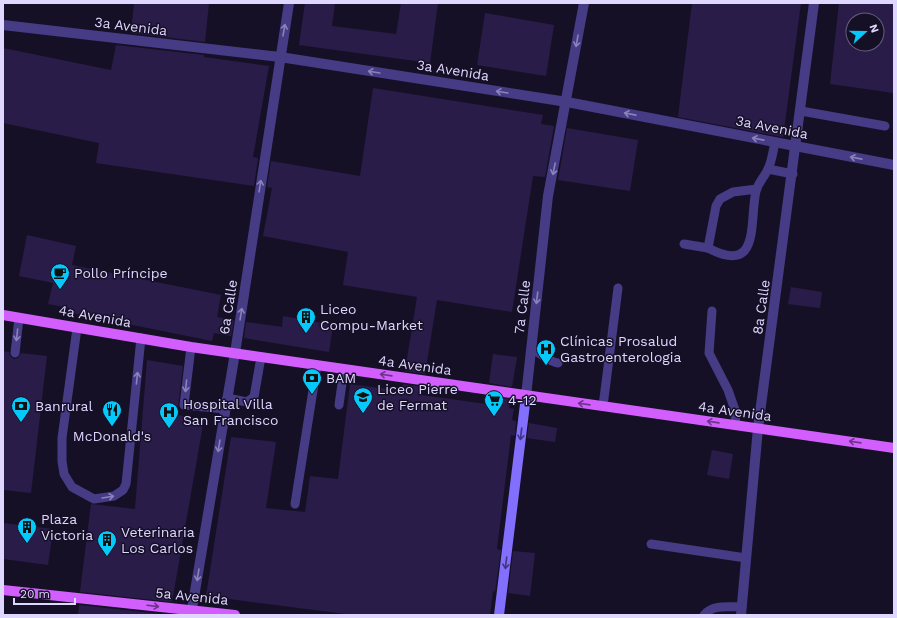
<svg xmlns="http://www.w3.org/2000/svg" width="897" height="618" font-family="'Work Sans',sans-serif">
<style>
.building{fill:#2a1c48;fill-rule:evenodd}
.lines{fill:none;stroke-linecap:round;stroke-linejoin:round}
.service{stroke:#463c85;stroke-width:9}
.minor{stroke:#463c85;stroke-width:10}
.secondary{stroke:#826ffd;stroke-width:10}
.primary{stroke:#d25ffd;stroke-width:10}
.oneway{stroke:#8b82bb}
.oneway2{stroke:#6b3487}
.oneway3{stroke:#41367d}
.labels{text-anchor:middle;stroke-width:3;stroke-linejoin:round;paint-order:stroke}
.street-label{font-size:14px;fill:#dfd7fe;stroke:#161027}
.poi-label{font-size:14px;fill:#dfd7fe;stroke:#161027;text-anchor:start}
</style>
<rect width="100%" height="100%" fill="#161027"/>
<g class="building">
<path d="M 134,3 L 209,3 L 205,42 L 131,33 Z"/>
<path d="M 305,3 L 335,3 L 332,26 L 396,34 L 401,3 L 438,3 L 430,63 L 299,45 Z"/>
<path d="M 692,3 L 801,3 L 783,137 L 678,117 Z"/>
<path d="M 839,3 L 894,3 L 894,93 L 830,84 ZM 853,20 L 877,20 L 877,44 L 853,44 Z"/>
<path d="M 485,13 L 554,25 L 546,76 L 477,65 Z"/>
<path d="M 116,45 L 204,55 L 204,57 L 269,66 L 253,157 L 258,158 L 254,186 L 96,163 L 99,143 L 3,123 L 3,48 L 111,70 Z"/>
<path d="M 373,88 L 543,115 L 541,124 L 554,126 L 545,177 L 533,176 L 512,312 L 437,300 L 425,374 L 405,371 L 417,297 L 343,285 L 348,252 L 263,236 L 272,188 L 267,187 L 271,161 L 360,176 Z"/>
<path d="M 567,128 L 638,140 L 630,191 L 558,180 Z"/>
<path d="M 27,235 L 76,246 L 72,265 L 221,295 L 217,317 L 234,320 L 231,336 L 214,333 L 212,341 L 68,312 L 69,308 L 48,304 L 53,283 L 19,276 Z"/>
<path d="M 791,287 L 822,292 L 820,308 L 788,304 Z"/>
<path d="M 283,316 L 333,325 L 329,352 L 244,338 L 246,322 L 282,327 Z"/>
<path d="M 3,351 L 9,352 L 10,356 L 14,359 L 18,358 L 21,353 L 47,356 L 31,493 L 3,490 Z"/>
<path d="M 493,354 L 517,357 L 512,387 L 489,383 Z"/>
<path d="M 147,360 L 183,366 L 177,415 L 204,419 L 172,602 L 80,592 L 91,504 L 135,509 Z"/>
<path d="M 350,384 L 402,391 L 403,384 L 423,387 L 422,395 L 486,404 L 487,396 L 511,399 L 509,408 L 514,409 L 512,420 L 516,421 L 515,436 L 511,435 L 497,549 L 501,550 L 495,592 L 493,591 L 490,615 L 353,615 L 206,596 L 231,437 L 276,442 L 266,508 L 305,512 L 310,476 L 338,479 Z"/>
<path d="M 529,423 L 557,428 L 555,442 L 527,438 Z"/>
<path d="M 712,450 L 733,454 L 729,479 L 707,475 Z"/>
<path d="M 3,523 L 53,529 L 48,565 L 3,559 Z"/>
<path d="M 513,551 L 535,553 L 530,596 L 508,593 Z"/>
<path d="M 79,605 L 170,615 L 78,615 Z"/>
</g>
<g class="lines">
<g class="service">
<path d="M 801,111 L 885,126"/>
<path d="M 768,169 L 793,174"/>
<path d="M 757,189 L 733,192 L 720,199 L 716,206 L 708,248 C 761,276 749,222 756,191 C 758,183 765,176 768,169 C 772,161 773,151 775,142"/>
<path d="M 684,244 L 708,248"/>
<path d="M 712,311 L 709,353 L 728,390 L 735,410 L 736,425"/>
<path d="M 77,328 L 62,438 L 62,461 L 64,474 L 72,487 L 94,499 L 114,496 L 123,490 L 126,484 L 141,338"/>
<path d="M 191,347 L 184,405 L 225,409"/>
<path d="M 531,349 C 542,353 547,361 558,363"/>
<path d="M 15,353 L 19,318"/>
<path d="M 227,398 L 247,402 L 254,397 L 261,357"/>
<path d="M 339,405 L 344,369"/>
<path d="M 603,406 L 618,288"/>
<path d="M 295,504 L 317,365"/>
<path d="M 651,544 L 746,558"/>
<path d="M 704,615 C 713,604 728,607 742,607"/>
</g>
<g class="minor">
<path d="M 3,25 L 280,57 L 567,102 L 894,165"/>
<path d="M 526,396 L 548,196 L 584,3"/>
<path d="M 191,615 L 235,353 L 289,3"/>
<path d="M 741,615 L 758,428 L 814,3"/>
</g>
<path class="secondary" d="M 499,615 L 526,396"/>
<g class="primary">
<path d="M 3,315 L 191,347 L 894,448"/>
<path d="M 3,590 L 235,615"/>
</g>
</g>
<defs><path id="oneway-shaft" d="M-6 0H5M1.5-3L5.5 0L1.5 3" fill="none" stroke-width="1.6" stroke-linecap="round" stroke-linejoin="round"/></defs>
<g class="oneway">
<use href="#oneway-shaft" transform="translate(284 30) rotate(-80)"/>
<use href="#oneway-shaft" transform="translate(577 41) rotate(100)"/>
<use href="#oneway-shaft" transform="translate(374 72) rotate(-171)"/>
<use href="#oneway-shaft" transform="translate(502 92) rotate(-171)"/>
<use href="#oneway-shaft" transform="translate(630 114) rotate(-169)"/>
<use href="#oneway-shaft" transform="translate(758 139) rotate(-169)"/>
<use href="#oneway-shaft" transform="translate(856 158) rotate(-169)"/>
<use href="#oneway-shaft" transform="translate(554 169) rotate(101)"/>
<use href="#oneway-shaft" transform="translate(260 186) rotate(-81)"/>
<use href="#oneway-shaft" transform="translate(537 298) rotate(97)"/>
<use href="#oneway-shaft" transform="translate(241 314) rotate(-81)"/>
<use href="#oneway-shaft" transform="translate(17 335) rotate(96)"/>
<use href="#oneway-shaft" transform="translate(137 378) rotate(-84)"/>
<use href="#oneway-shaft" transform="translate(186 386) rotate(96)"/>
<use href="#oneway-shaft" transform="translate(219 446) rotate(99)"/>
<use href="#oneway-shaft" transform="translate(108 497) rotate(-9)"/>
<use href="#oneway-shaft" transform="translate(198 575) rotate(99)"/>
</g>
<g class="oneway2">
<use href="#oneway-shaft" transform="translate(386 375) rotate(-172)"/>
<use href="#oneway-shaft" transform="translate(584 404) rotate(-172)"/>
<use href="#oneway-shaft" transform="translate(713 422) rotate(-172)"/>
<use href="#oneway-shaft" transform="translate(855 442) rotate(-172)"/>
<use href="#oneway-shaft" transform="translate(153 606) rotate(7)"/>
</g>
<g class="oneway3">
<use href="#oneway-shaft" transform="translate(521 434) rotate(97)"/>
<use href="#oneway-shaft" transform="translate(506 563) rotate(97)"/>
</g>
<defs>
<symbol id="cafe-pin" viewBox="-11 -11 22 30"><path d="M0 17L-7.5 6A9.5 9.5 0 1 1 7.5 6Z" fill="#06c9fb" stroke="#161027"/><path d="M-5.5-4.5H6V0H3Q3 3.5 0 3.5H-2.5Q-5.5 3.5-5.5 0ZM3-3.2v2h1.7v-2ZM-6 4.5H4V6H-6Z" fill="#111"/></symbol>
<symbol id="building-pin" viewBox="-11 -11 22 30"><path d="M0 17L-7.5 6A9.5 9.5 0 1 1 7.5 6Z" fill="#06c9fb" stroke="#161027"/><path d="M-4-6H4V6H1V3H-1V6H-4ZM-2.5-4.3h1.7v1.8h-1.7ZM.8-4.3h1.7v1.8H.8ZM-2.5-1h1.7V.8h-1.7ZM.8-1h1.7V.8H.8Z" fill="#111"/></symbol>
<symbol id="hospital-pin" viewBox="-11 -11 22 30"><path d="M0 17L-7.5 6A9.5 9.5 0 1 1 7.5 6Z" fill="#06c9fb" stroke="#161027"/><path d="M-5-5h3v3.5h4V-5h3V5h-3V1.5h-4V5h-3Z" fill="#111"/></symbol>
<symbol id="bank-pin" viewBox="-11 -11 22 30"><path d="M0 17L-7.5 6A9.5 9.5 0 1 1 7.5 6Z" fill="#06c9fb" stroke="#161027"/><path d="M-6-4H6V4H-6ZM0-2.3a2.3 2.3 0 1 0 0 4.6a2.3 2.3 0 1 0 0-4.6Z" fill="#111"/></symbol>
<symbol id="school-pin" viewBox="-11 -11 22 30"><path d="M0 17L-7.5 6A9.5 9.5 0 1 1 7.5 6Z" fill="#06c9fb" stroke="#161027"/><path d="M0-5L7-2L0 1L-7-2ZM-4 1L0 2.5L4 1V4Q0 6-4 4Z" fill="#111"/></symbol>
<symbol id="supermarket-pin" viewBox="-11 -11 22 30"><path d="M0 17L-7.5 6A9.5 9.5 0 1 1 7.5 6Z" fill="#06c9fb" stroke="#161027"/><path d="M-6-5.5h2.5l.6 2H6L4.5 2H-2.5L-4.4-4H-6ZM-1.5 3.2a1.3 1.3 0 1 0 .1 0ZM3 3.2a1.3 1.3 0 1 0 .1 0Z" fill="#111"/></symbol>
<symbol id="restaurant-pin" viewBox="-11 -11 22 30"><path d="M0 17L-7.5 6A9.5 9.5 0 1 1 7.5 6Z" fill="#06c9fb" stroke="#161027"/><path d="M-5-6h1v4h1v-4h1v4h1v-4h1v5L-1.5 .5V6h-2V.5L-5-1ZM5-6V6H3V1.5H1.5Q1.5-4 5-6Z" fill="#111"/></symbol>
</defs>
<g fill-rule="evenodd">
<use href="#cafe-pin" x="49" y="262" width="22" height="30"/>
<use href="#building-pin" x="295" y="306" width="22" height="30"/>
<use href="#hospital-pin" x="535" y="338" width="22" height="30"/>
<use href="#bank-pin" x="301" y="367" width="22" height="30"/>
<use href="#school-pin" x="352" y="386" width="22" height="30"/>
<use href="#supermarket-pin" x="483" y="389" width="22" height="30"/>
<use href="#bank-pin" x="10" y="395" width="22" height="30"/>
<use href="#restaurant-pin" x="101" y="399" width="22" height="30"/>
<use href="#hospital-pin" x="158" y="401" width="22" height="30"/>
<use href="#building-pin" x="16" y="516" width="22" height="30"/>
<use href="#building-pin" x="96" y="529" width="22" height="30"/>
</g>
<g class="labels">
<g class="street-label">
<text transform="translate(131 26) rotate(7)" y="5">3a Avenida</text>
<text transform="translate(453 70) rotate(9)" y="5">3a Avenida</text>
<text transform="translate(772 127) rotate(11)" y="5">3a Avenida</text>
<text transform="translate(228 307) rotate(-81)" y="5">6a Calle</text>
<text transform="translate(522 307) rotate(-83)" y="5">7a Calle</text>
<text transform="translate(761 307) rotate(-82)" y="5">8a Calle</text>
<text transform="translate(95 316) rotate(10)" y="5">4a Avenida</text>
<text transform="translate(415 365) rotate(8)" y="5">4a Avenida</text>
<text transform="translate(735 411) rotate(8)" y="5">4a Avenida</text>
<text transform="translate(192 596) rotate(6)" y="5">5a Avenida</text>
</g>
<g class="poi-label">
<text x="74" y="278">Pollo Príncipe</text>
<text x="320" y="314">Liceo<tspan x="320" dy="16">Compu-Market</tspan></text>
<text x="560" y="346">Clínicas Prosalud<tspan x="560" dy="16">Gastroenterologia</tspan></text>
<text x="326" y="383">BAM</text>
<text x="377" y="394">Liceo Pierre<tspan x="377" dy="16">de Fermat</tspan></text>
<text x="508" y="405">4-12</text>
<text x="183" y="409">Hospital Villa<tspan x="183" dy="16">San Francisco</tspan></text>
<text x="35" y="411">Banrural</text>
<text x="112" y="441" text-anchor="middle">McDonald's</text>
<text x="41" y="524">Plaza<tspan x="41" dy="16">Victoria</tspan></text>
<text x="121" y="537">Veterinaria<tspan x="121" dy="16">Los Carlos</tspan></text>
</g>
</g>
<rect width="897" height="618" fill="none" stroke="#dfd7fe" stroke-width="8"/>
<g transform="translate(865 32) rotate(69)"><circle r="19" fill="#161027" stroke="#66607d"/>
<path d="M0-3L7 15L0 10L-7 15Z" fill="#06c9fb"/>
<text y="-6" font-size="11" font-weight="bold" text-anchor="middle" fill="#dfd7fe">N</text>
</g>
<path d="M14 598v6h61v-6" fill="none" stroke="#dfd7fe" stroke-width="2"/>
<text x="20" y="598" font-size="12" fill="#dfd7fe" stroke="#161027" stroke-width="3" paint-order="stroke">20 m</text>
</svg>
